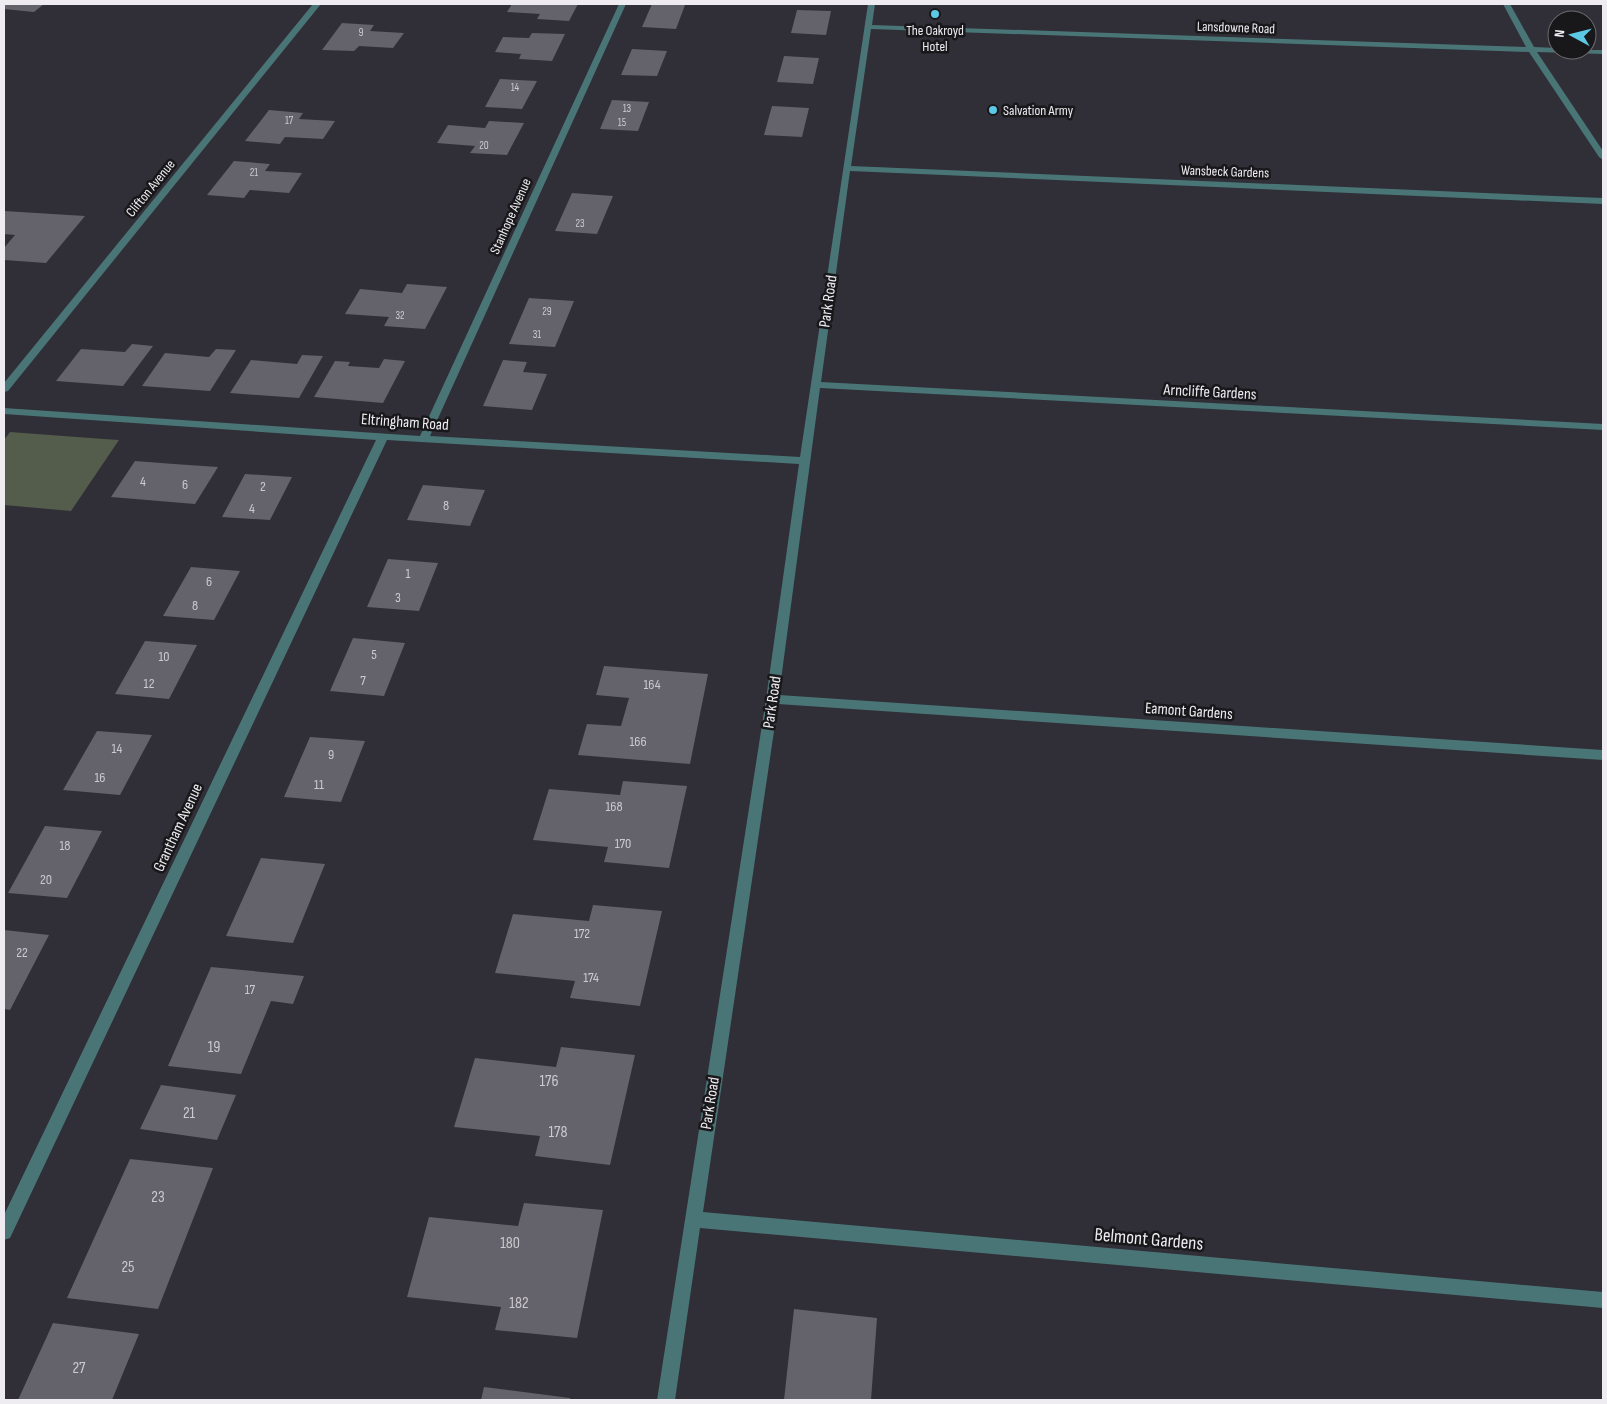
<svg xmlns="http://www.w3.org/2000/svg" width="1607" height="1404" font-family="'Sofia Sans Condensed',sans-serif">
<style>
.green{fill:#545d4b}
.building{fill:#64626a}
.lines{fill:none;stroke-linecap:round;stroke-linejoin:round}
.minor{fill:#497576;fill-rule:evenodd}
.poi-dot{fill:#5bc8e6;stroke:#18171a;stroke-width:2}
.labels{text-anchor:middle;stroke-width:5;stroke-linejoin:round;paint-order:stroke}
.far-number-label{font-size:11px;fill:#cccacf}
.far-street-label{font-size:14px;fill:#eeecf1;stroke:#18171a}
.far-poi-label{font-size:14px;fill:#eeecf1;stroke:#18171a}
.number-label{font-size:14px;fill:#cccacf}
.street-label{font-size:16px;fill:#eeecf1;stroke:#18171a}
.near-number-label{font-size:16px;fill:#cccacf}
.near-street-label{font-size:19px;fill:#eeecf1;stroke:#18171a}
</style>
<rect width="100%" height="100%" fill="#302e36"/>
<path class="green" d="M 10,432 L 104,439 L 119,440 L 71,511 L 4,505 L 4,440 Z"/>
<g class="building">
<path d="M 4,4 L 44,4 L 34,12 L 4,9 Z"/>
<path d="M 512,4 L 578,4 L 569,21 L 537,19 L 540,14 L 507,12 Z"/>
<path d="M 652,4 L 685,5 L 676,29 L 642,27 Z"/>
<path d="M 797,10 L 831,11 L 826,35 L 791,33 Z"/>
<path d="M 342,23 L 374,25 L 370,31 L 404,33 L 393,48 L 359,46 L 354,51 L 322,50 Z"/>
<path d="M 532,33 L 565,34 L 552,61 L 519,59 L 521,54 L 495,52 L 503,37 L 529,38 Z"/>
<path d="M 632,49 L 667,51 L 657,76 L 621,75 Z"/>
<path d="M 784,56 L 819,58 L 813,84 L 777,82 Z"/>
<path d="M 500,79 L 537,81 L 522,109 L 485,107 Z"/>
<path d="M 612,100 L 649,102 L 638,131 L 600,129 Z"/>
<path d="M 772,106 L 809,108 L 802,137 L 764,135 Z"/>
<path d="M 269,110 L 303,113 L 299,119 L 335,121 L 323,139 L 285,137 L 280,144 L 245,141 Z"/>
<path d="M 489,121 L 524,123 L 507,155 L 470,153 L 475,146 L 437,143 L 448,125 L 485,128 Z"/>
<path d="M 234,161 L 270,164 L 265,171 L 302,173 L 289,193 L 250,190 L 244,198 L 207,195 Z"/>
<path d="M 572,193 L 613,196 L 597,234 L 555,231 Z"/>
<path d="M 4,211 L 85,216 L 46,263 L 4,260 L 4,248 L 15,235 L 4,234 Z"/>
<path d="M 407,284 L 447,287 L 425,329 L 384,326 L 389,317 L 345,314 L 360,289 L 402,293 Z"/>
<path d="M 529,298 L 574,301 L 555,347 L 509,344 Z"/>
<path d="M 132,344 L 153,346 L 123,386 L 56,381 L 81,349 L 125,352 Z"/>
<path d="M 216,349 L 236,350 L 210,391 L 142,386 L 165,353 L 209,357 Z"/>
<path d="M 302,355 L 323,356 L 299,398 L 230,393 L 251,360 L 297,364 Z"/>
<path d="M 384,359 L 405,361 L 383,403 L 314,397 L 335,361 L 350,362 L 348,366 L 379,368 Z"/>
<path d="M 503,360 L 527,362 L 523,372 L 547,374 L 532,410 L 483,406 Z"/>
<path d="M 135,461 L 174,464 L 218,467 L 195,504 L 111,497 Z"/>
<path d="M 245,474 L 292,477 L 270,520 L 222,517 Z"/>
<path d="M 423,485 L 485,490 L 470,526 L 407,520 Z"/>
<path d="M 388,559 L 438,563 L 419,611 L 367,607 Z"/>
<path d="M 191,567 L 240,571 L 214,620 L 163,616 Z"/>
<path d="M 353,638 L 405,643 L 384,696 L 330,691 Z"/>
<path d="M 145,641 L 197,645 L 169,699 L 115,694 Z"/>
<path d="M 604,666 L 708,674 L 690,764 L 578,755 L 587,724 L 621,726 L 629,698 L 596,695 Z"/>
<path d="M 97,731 L 152,735 L 120,795 L 63,790 Z"/>
<path d="M 310,737 L 365,741 L 341,802 L 284,797 Z"/>
<path d="M 623,781 L 687,786 L 669,868 L 604,862 L 608,847 L 533,840 L 549,789 L 620,795 Z"/>
<path d="M 45,826 L 102,831 L 67,898 L 8,893 Z"/>
<path d="M 261,858 L 325,864 L 293,943 L 226,936 Z"/>
<path d="M 593,905 L 662,911 L 640,1006 L 570,998 L 575,981 L 495,973 L 513,914 L 589,921 Z"/>
<path d="M 4,930 L 49,935 L 10,1010 L 4,1009 Z"/>
<path d="M 211,967 L 304,976 L 293,1004 L 271,1001 L 241,1074 L 168,1066 Z"/>
<path d="M 561,1047 L 635,1055 L 610,1165 L 535,1156 L 540,1136 L 454,1127 L 475,1058 L 556,1067 Z"/>
<path d="M 161,1085 L 236,1095 L 217,1140 L 140,1129 Z"/>
<path d="M 130,1159 L 213,1168 L 158,1309 L 67,1298 Z"/>
<path d="M 524,1203 L 603,1210 L 577,1338 L 495,1330 L 501,1307 L 407,1297 L 429,1217 L 518,1226 Z"/>
<path d="M 794,1309 L 877,1318 L 871,1400 L 784,1400 Z"/>
<path d="M 53,1323 L 139,1334 L 112,1400 L 18,1400 Z"/>
<path d="M 484,1387 L 570,1398 L 570,1400 L 481,1400 Z"/>
</g>
<g class="lines">
<g class="minor">
<path d="M 313,4 L 321,4 L 8,391 L 4,392 L 4,383 Z"/>
<path d="M 619,4 L 626,4 L 430,436 L 800,457 L 868,4 L 875,4 L 872,25 L 1526,47 L 1503,4 L 1510,4 L 1534,47 L 1557,48 L 1557,50 L 1603,50 L 1603,54 L 1537,52 L 1603,151 L 1603,160 L 1599,157 L 1529,52 L 871,29 L 851,166 L 1603,198 L 1603,204 L 850,171 L 821,382 L 1603,424 L 1603,430 L 820,388 L 779,695 L 1603,750 L 1603,760 L 778,704 L 703,1212 L 1603,1292 L 1603,1308 L 700,1228 L 675,1400 L 657,1400 L 766,699 L 799,464 L 387,440 L 10,1238 L 4,1240 L 4,1215 L 376,440 L 4,414 L 4,408 L 420,436 Z"/>
</g>
</g>
<g class="poi-dot">
<circle cx="935" cy="14" r="5"/>
<circle cx="993" cy="110" r="5"/>
</g>
<g class="labels">
<g class="far-number-label">
<text x="361" y="36">9</text>
<text x="515" y="91">14</text>
<text x="627" y="112">13</text>
<text x="289" y="124">17</text>
<text x="622" y="126">15</text>
<text x="484" y="149">20</text>
<text x="254" y="176">21</text>
<text x="580" y="227">23</text>
<text x="547" y="315">29</text>
<text x="400" y="319">32</text>
<text x="537" y="338">31</text>
</g>
<g class="far-street-label">
<text transform="translate(1236 27) rotate(2)" y="5">Lansdowne Road</text>
<text transform="translate(1225 171) rotate(2)" y="5">Wansbeck Gardens</text>
<text transform="translate(150 188) rotate(-51)" y="5">Clifton Avenue</text>
<text transform="translate(510 216) rotate(-66)" y="5">Stanhope Avenue</text>
</g>
<g class="far-poi-label">
<text x="935" y="35">The Oakroyd<tspan x="935" dy="16">Hotel</tspan></text>
<text x="1003" y="115" text-anchor="start">Salvation Army</text>
</g>
<g class="number-label">
<text x="143" y="486">4</text>
<text x="185" y="489">6</text>
<text x="263" y="491">2</text>
<text x="446" y="510">8</text>
<text x="252" y="513">4</text>
<text x="408" y="578">1</text>
<text x="209" y="586">6</text>
<text x="398" y="602">3</text>
<text x="195" y="610">8</text>
<text x="374" y="659">5</text>
<text x="164" y="661">10</text>
<text x="363" y="685">7</text>
<text x="149" y="688">12</text>
<text x="652" y="689">164</text>
<text x="638" y="746">166</text>
<text x="117" y="753">14</text>
<text x="331" y="759">9</text>
<text x="100" y="782">16</text>
<text x="319" y="789">11</text>
<text x="614" y="811">168</text>
<text x="623" y="848">170</text>
<text x="65" y="850">18</text>
<text x="46" y="884">20</text>
<text x="582" y="938">172</text>
<text x="22" y="957">22</text>
<text x="591" y="982">174</text>
<text x="250" y="994">17</text>
</g>
<g class="street-label">
<text transform="translate(827 301) rotate(-82)" y="6">Park Road</text>
<text transform="translate(1210 391) rotate(3)" y="6">Arncliffe Gardens</text>
<text transform="translate(405 421) rotate(4)" y="6">Eltringham Road</text>
<text transform="translate(771 702) rotate(-82)" y="6">Park Road</text>
<text transform="translate(1189 710) rotate(4)" y="6">Eamont Gardens</text>
<text transform="translate(177 827) rotate(-65)" y="6">Grantham Avenue</text>
<text transform="translate(709 1103) rotate(-81)" y="6">Park Road</text>
</g>
<g class="near-number-label">
<text x="214" y="1052">19</text>
<text x="549" y="1086">176</text>
<text x="189" y="1118">21</text>
<text x="558" y="1137">178</text>
<text x="158" y="1202">23</text>
<text x="510" y="1248">180</text>
<text x="128" y="1272">25</text>
<text x="519" y="1308">182</text>
<text x="79" y="1373">27</text>
</g>
<g class="near-street-label">
<text transform="translate(1149 1238) rotate(5)" y="7">Belmont Gardens</text>
</g>
</g>
<rect width="1607" height="1404" fill="none" stroke="#eeecf1" stroke-width="10"/>
<g transform="translate(1572 35) rotate(277)"><circle r="24" fill="#18171a" stroke="#6e6c70"/>
<path d="M0-4L9 19L0 12L-9 19Z" fill="#5bc8e6"/>
<text y="-8" font-size="14" font-weight="bold" text-anchor="middle" fill="#eeecf1">N</text>
</g>
</svg>
